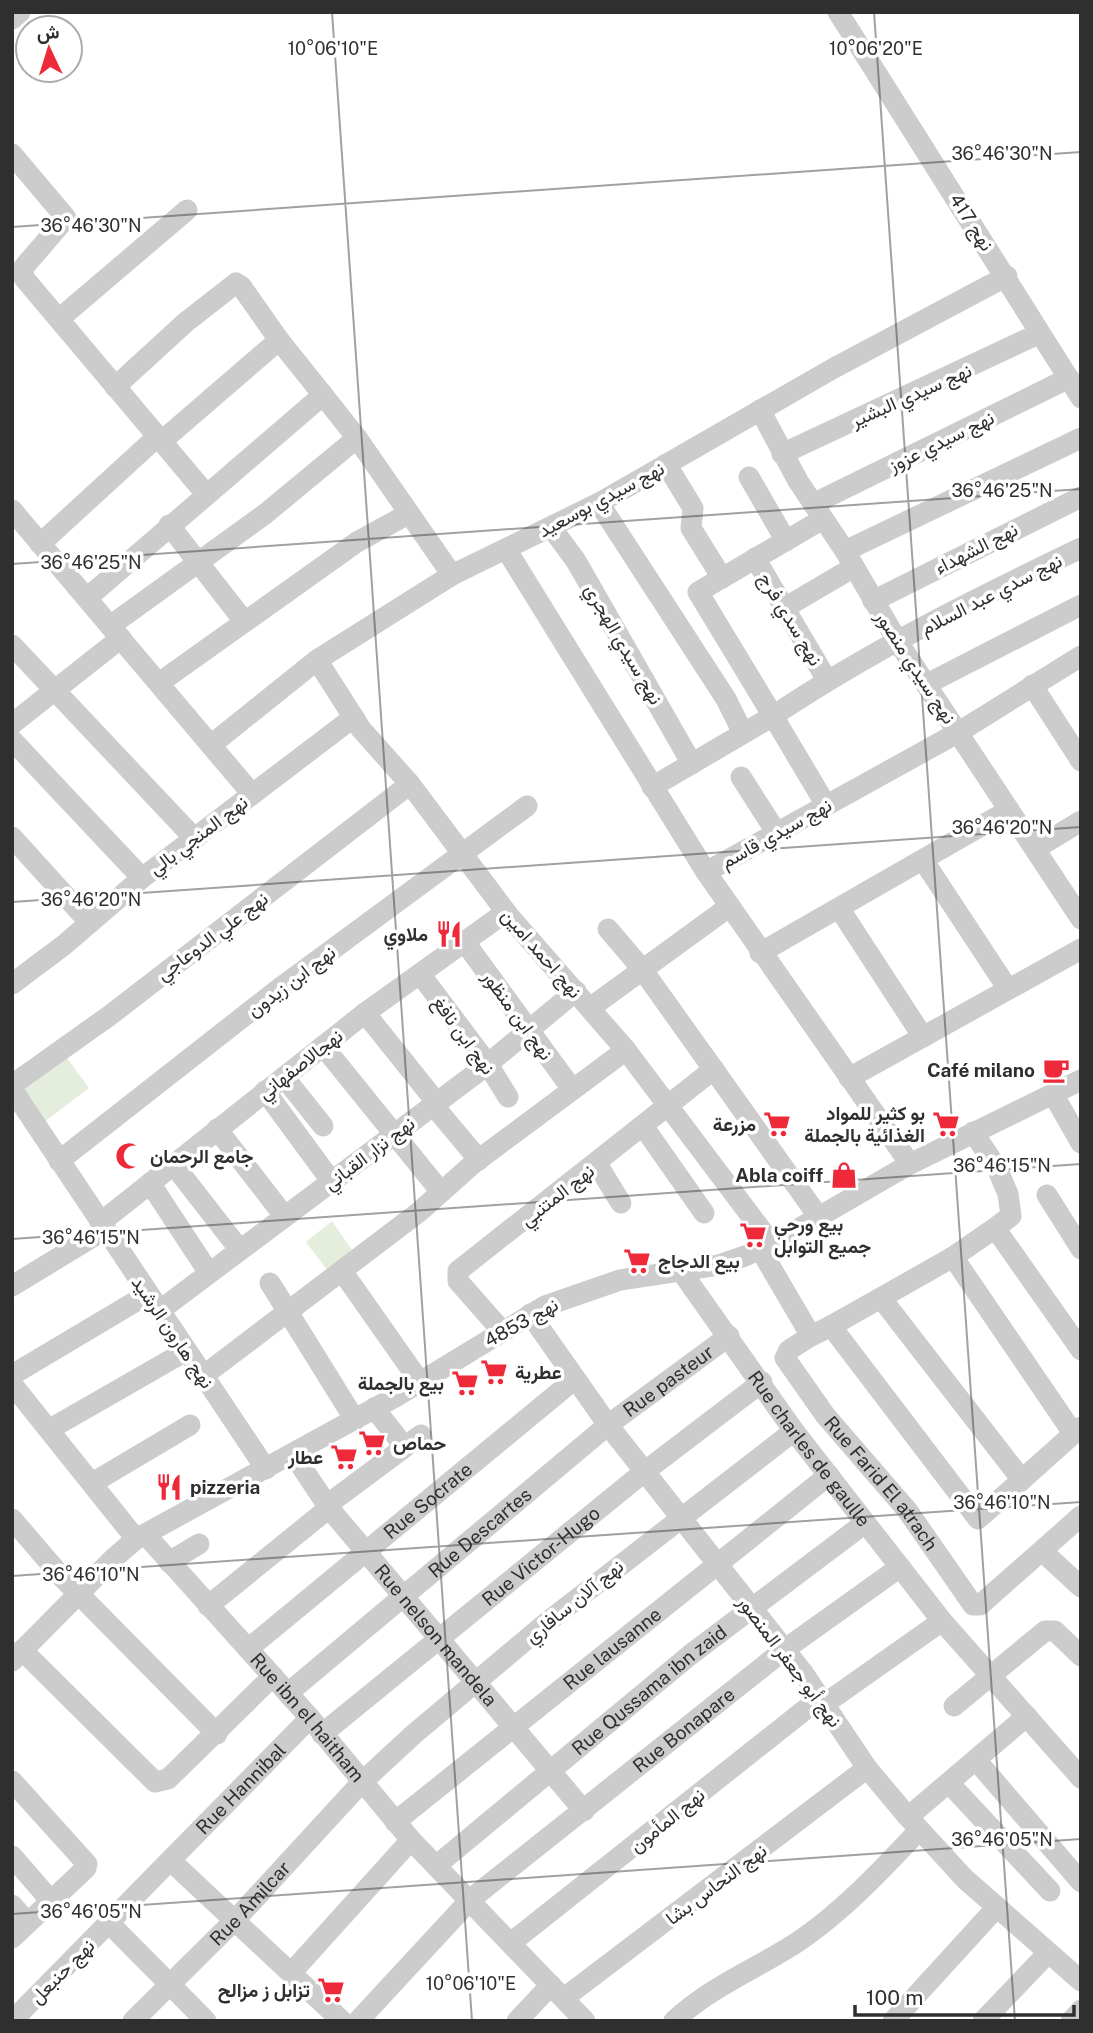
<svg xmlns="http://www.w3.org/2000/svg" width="1093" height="2033" font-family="'Public Sans',Vazirmatn,sans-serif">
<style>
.green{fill:#e5eddc}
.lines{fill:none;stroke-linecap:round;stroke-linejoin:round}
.minor{stroke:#ccc;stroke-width:21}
.ticks{fill:none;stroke:#2f2f2f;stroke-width:2;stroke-opacity:0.45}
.labels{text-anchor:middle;stroke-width:7;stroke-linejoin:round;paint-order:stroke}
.street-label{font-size:19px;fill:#2f2f2f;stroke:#fff}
.poi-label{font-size:19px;font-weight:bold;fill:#2f2f2f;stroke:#fff;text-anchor:end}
.ticks-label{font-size:18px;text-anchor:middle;fill:#2f2f2f;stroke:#fff;stroke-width:7;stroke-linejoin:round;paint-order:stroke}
</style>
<rect width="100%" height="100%" fill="#fff"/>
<g class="green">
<path d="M 66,1057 L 89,1088 L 44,1122 L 19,1091 Z"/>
<path d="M 332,1221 L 352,1250 L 328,1271 L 306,1242 Z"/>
</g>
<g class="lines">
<g class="minor">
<path d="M 838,12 L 1081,398"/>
<path d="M 12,19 L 20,12"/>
<path d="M 12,154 L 66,218 L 23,268 L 24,278 L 206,494"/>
<path d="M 59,319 L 187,210"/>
<path d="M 279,340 L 323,395"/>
<path d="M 115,387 L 186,322 L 236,283 L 241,286 L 279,340 L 162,441"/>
<path d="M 760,410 L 798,481 L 845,551 L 898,642 L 1081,919"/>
<path d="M 782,454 L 1038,334"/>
<path d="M 666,464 L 693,508 L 691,528 L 722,578"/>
<path d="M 749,477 L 786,541"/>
<path d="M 599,503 L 726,699 L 743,733"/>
<path d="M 813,504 L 1069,378"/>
<path d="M 12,510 L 252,794"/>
<path d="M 823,519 L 698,592 L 773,716 C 870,651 975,599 1081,548"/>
<path d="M 169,525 L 244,621"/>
<path d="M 551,527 L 576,561 L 692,764"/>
<path d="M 40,544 L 158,436"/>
<path d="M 506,549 L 706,872"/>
<path d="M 845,551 L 1081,438"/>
<path d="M 755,558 L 827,680"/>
<path d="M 87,598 L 323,395 L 357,438 L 452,575"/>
<path d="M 873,601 L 1081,497"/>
<path d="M 786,607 L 854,567"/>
<path d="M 110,626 L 265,514 L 357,438"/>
<path d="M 12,645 L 195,839"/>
<path d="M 317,660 L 361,729 L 410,784 L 509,916 L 626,1050 L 772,1244"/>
<path d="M 159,683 L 357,542 L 408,514"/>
<path d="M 927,684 L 1081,605"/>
<path d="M 1032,685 L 1081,761"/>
<path d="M 12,724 L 121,638"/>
<path d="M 12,740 L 142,878"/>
<path d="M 211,745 L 317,660 L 452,575 L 599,503 L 834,368 L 1007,276"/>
<path d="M 741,777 L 776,832"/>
<path d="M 652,787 L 773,716 L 826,805"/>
<path d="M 12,837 L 90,923"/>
<path d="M 1035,849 L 1081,821"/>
<path d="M 923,860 L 1008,989"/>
<path d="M 839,908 L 923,1037"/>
<path d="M 608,929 L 642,969 L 818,1216"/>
<path d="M 464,941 L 572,1089"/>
<path d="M 760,953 L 1009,810"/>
<path d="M 420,974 L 487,1063 L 508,1097"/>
<path d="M 12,984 L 64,945 L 142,878 L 354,717"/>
<path d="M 590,1008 L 730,906"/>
<path d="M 365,1013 L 437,1103"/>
<path d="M 323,1046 L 441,1192"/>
<path d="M 284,1077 L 323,1126"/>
<path d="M 849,1078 L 1081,949"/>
<path d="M 12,1085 L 109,1016 L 410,784"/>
<path d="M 12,1089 L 266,1469"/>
<path d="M 265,1091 L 332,1182"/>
<path d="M 1053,1094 L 1081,1143"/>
<path d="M 433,1105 L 479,1160"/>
<path d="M 643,1126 L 704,1213"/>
<path d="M 217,1129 L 285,1217"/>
<path d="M 973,1132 L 997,1168 L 1008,1194 L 1011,1216 L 995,1228 L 1081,1350"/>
<path d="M 59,1161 L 276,991 L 527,806"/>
<path d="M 173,1164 L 240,1250"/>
<path d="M 597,1164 L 621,1203"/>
<path d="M 910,1164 L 706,872 L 959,732 L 1081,656"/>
<path d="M 150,1183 L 209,1273"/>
<path d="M 1047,1195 L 1081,1249"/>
<path d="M 100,1223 L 365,1013 L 506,912"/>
<path id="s1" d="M 760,1249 L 811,1336 L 789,1350 L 785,1358 L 825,1415 L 907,1510 L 973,1605 L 980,1605 L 1081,1516"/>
<path d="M 953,1257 L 1073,1433"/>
<path d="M 342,1271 L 420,1382"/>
<path id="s2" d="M 681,1271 L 794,1431 L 942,1621 L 1081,1778"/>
<path d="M 270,1283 L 355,1420"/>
<path d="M 12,1286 L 104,1230"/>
<path d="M 881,1298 L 1022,1480"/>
<path d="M 159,1311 L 483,1068 L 576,991"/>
<path d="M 530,1314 L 608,1425 L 804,1674 L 867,1768 L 908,1817 L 965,1879 L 1081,1981"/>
<path d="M 831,1326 L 953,1257 L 995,1228"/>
<path d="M 502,1331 L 458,1281 L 458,1271 L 714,1069"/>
<path d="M 811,1336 L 831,1326 L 978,1519 L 1081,1427"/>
<path d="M 12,1375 L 148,1294"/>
<path d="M 203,1376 L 419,1212 L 474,1163 L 626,1050"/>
<path d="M 12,1384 L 136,1539"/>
<path d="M 374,1408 L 404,1446"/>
<path d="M 50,1429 L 186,1351"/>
<path id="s3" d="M 293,1454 L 329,1508 L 584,1811"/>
<path d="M 94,1482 L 190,1425"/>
<path d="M 327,1505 L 421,1435"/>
<path d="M 12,1519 L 61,1576 L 217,1734"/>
<path id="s4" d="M 145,1534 L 310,1718 L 411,1840 L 585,2021"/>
<path d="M 1042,1551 L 1081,1587"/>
<path d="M 169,1562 L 199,1544"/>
<path d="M 208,1606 L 329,1508"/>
<path id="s5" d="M 248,1649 L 575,1379"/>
<path d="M 22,1650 L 155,1782 L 168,1779 L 273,1676"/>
<path d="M 12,1661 L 114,1558 L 136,1539 L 397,1396 L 545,1306 L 620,1280 L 719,1265 L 745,1256 L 772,1244 L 910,1164 L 1081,1080"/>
<path id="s6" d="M 288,1693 L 608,1425 L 729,1336"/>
<path d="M 823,1705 L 942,1621"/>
<path d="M 954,1706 L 1045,1631 L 1055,1631 L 1081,1656"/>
<path id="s7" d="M 322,1734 L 644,1472 L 762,1382"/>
<path d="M 976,1760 L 1081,1882"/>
<path d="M 12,1781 L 87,1864 L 86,1868 L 12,1938"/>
<path d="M 949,1783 L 1050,1891"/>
<path d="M 908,1817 L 1027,1716"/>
<path id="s8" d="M 395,1822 L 829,1475"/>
<path d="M 12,1856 L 51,1901"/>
<path d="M 171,1861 L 342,2021"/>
<path id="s9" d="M 437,1865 L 690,1655 L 865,1523"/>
<path d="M 12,1905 L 28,1923"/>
<path d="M 109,1923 L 206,2021"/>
<path d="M 512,1942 L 821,1697"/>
<path d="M 292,1972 L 411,1840"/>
<path d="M 564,1998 L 867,1768"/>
<path id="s10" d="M 12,2021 L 310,1718"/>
<path id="s11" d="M 133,2021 L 236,1919 L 362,1782 L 414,1734 L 546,1623 L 794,1431"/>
<path id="s12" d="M 358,2021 L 471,1899 L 784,1650 L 900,1567"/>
<path d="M 517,2021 L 551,1985"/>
<path d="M 674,2021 C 710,1987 756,1969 796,1943 C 840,1914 883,1869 919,1830"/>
<path d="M 893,2021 L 997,1907"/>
<path d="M 983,2021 L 1048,1953"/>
<path d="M 1071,2021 L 1081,2010"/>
</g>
</g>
<path class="ticks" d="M 332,12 L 472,2021M 874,12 L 1015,2021M 12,227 L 1081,152M 12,564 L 1081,489M 12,902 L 1081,827M 12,1239 L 1081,1164M 12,1576 L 1081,1502M 12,1914 L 1081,1839"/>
<defs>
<symbol id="restaurant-bare" viewBox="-9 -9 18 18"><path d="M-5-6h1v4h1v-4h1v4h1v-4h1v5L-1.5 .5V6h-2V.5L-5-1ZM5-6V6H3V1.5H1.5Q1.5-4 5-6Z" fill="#ee2939" stroke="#fff" stroke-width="2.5" paint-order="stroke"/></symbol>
<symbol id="cafe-bare" viewBox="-9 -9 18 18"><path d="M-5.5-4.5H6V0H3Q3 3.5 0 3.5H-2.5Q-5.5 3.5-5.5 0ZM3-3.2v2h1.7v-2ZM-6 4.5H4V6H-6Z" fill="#ee2939" stroke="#fff" stroke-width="2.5" paint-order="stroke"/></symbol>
<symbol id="supermarket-bare" viewBox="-9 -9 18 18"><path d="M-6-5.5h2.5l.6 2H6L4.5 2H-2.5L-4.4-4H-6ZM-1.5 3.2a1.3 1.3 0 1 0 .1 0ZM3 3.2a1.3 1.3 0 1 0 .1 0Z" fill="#ee2939" stroke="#fff" stroke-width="2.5" paint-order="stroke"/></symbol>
<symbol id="mosque-bare" viewBox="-9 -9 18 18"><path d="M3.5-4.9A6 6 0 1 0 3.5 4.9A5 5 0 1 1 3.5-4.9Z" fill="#ee2939" stroke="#fff" stroke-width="2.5" paint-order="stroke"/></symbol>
<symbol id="shop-bare" viewBox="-9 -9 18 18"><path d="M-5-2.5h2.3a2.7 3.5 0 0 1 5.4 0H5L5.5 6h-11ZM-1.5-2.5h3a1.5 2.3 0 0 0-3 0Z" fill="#ee2939" stroke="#fff" stroke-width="2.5" paint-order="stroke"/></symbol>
</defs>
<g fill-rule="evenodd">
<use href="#restaurant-bare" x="430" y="915" width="38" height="38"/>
<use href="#cafe-bare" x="1037" y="1051" width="38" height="38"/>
<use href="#supermarket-bare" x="758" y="1105" width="38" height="38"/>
<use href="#supermarket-bare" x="927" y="1105" width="38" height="38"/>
<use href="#mosque-bare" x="110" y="1137" width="38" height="38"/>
<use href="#shop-bare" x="825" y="1156" width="38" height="38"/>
<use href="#supermarket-bare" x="734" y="1216" width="38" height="38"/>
<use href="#supermarket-bare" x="618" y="1242" width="38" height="38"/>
<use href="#supermarket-bare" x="475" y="1353" width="38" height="38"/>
<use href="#supermarket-bare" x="446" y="1364" width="38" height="38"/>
<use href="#supermarket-bare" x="353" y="1424" width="38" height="38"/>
<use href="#supermarket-bare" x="325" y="1438" width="38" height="38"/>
<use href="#restaurant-bare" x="150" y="1468" width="38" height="38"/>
<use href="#supermarket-bare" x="312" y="1971" width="38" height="38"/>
</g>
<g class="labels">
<g class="street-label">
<text transform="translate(972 222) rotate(57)" y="7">نهج 417</text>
<text transform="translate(911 395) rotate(-24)" y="7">نهج سيدي البشير</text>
<text transform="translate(941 441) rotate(-26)" y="7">نهج سيدي عزوز</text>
<text transform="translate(601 499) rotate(-28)" y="7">نهج سيدي بوسعيد</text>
<text transform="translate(976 548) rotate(-27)" y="7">نهج الشهداء</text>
<text transform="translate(991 594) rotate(-27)" y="7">نهج سدي عبد السلام</text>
<text transform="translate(791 619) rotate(59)" y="7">نهج سدي فرج</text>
<text transform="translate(624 644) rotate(60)" y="7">نهج سيدي الهجري</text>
<text transform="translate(916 667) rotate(57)" y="7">نهج سيدي منصور</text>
<text transform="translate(776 833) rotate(-29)" y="7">نهج سيدي قاسم</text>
<text transform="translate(198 835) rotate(-37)" y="7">نهج المنجي بالي</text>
<text transform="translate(212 936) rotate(-37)" y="7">نهج علي الدوعاجي</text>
<text transform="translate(542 953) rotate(49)" y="7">نهج احمد امين</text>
<text transform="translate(291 981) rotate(-37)" y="7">نهج ابن زيدون</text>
<text transform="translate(518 1015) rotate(54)" y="7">نهج ابن منظور</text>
<text transform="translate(464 1035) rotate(54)" y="7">نهج ابن نافغ</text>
<text transform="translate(300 1064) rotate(-38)" y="7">نهجالاصفهاني</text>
<text transform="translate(369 1153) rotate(-37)" y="7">نهج نزار القباني</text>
<text transform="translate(557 1195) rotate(-38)" y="7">نهج المتنبي</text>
<text transform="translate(521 1322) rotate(-29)" y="7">نهج 4853</text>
<text transform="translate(173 1332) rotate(56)" y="7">نهج هارون الرشيد</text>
<text dy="7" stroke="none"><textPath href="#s6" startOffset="492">Rue pasteur</textPath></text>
<text dy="7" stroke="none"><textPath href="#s2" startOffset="219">Rue charles de gaulle</textPath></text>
<text dy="7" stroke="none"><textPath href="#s1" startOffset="294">Rue Farid El atrach</textPath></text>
<text dy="7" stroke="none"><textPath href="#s5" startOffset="233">Rue Socrate</textPath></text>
<text dy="7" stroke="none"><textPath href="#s6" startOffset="250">Rue Descartes</textPath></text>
<text dy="7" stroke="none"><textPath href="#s7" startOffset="282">Rue Victor-Hugo</textPath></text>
<text transform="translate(574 1601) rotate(-39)" y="7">نهج آلان سافاري</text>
<text dy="7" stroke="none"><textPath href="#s3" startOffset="231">Rue nelson mandela</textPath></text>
<text dy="7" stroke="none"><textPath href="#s8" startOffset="278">Rue lausanne</textPath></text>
<text transform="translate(790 1661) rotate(53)" y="7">نهج أبو جعفر المنصور</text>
<text dy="7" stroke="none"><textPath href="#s9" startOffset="275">Rue Qussama ibn zaid</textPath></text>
<text dy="7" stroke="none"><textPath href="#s4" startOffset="245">Rue ibn el haitham</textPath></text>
<text dy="7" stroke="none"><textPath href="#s12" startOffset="438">Rue Bonapare</textPath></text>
<text dy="7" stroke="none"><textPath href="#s10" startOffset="326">Rue Hannibal</textPath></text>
<text transform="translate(667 1820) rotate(-39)" y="7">نهج المأمون</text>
<text transform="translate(716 1884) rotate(-37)" y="7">نهج النحاس بشا</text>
<text dy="7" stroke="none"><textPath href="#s11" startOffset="166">Rue Amilcar</textPath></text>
<text transform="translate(62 1971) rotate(-45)" y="7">نهج حنبعل</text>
</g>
<g class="poi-label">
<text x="428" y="941">ملاوي</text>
<text x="1035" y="1077">Café milano</text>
<text x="925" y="1120">بو كثير للمواد<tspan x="925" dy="22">الغذائية بالجملة</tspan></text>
<text x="756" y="1131">مزرعة</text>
<text x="150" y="1163" text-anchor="start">جامع الرحمان</text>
<text x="823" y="1182">Abla coiff</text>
<text x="774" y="1231" text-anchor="start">بيع ورحي<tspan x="774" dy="22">جميع التوابل</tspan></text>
<text x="658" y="1268" text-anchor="start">بيع الدجاج</text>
<text x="515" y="1379" text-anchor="start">عطرية</text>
<text x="444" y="1390">بيع بالجملة</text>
<text x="393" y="1450" text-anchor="start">حماص</text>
<text x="323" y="1464">عطار</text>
<text x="190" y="1494" text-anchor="start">pizzeria</text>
<text x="310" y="1997">تزابل ز مزالح</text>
</g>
</g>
<g class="ticks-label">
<text x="333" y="55">10°06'10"E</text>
<text x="876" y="55">10°06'20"E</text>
<text x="1002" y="160">36°46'30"N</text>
<text x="91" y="232">36°46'30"N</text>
<text x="1002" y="497">36°46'25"N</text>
<text x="91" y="569">36°46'25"N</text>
<text x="1002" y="834">36°46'20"N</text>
<text x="91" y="906">36°46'20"N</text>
<text x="1002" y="1172">36°46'15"N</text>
<text x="91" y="1244">36°46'15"N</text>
<text x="1002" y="1509">36°46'10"N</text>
<text x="91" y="1581">36°46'10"N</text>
<text x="1002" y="1846">36°46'05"N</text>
<text x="91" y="1918">36°46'05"N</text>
<text x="471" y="1990">10°06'10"E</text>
</g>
<rect width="1093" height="2033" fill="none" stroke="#2f2f2f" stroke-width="28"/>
<g transform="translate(49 49) rotate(356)"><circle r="33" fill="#ffffff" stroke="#acacac" stroke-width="2"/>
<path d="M0-5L12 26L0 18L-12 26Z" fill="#ee2939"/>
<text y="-10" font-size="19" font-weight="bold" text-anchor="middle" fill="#2f2f2f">ش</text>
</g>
<path d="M855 2005v10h219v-10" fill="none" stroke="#2f2f2f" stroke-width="3.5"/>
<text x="866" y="2005" font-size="21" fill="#2f2f2f" stroke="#ffffff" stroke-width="5" paint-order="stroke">100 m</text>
</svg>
